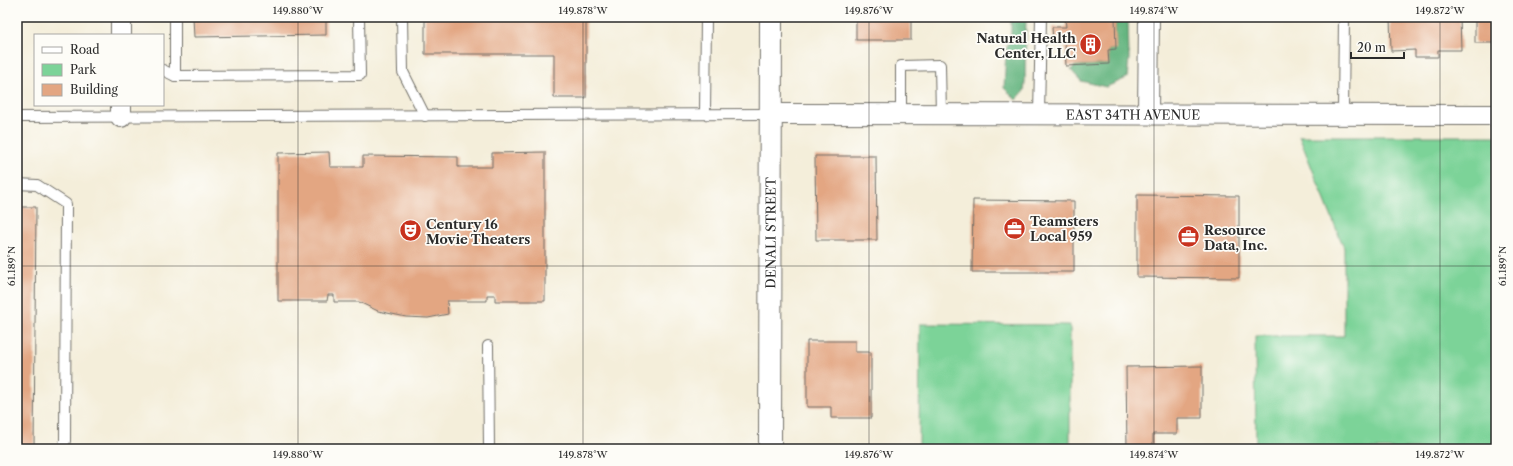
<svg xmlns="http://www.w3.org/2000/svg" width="1513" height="466" font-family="'Libre Caslon Text',serif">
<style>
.green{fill:#7cd398;stroke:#547f62}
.forest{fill:#65b580;stroke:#487056}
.building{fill:#e3a682}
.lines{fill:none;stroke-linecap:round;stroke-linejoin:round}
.service-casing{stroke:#716f68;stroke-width:12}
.minor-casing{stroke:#716f68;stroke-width:22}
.tertiary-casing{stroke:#716f68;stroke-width:24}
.service{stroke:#fff;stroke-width:10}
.minor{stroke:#fff;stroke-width:20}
.tertiary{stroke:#fff;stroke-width:22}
.ticks{fill:none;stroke:#2b2b2b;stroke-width:1;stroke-opacity:0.45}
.labels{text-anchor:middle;stroke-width:3.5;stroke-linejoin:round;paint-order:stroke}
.poi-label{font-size:13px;font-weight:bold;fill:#2b2b2b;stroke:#fdfcf7;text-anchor:start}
.street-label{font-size:13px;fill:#2b2b2b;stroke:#fdfcf7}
.neatline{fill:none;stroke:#2b2b2b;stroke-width:1.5}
.ticks-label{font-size:10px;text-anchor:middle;fill:#2b2b2b}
</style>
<rect width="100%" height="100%" fill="#fdfcf7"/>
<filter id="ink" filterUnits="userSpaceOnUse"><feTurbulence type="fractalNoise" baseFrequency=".025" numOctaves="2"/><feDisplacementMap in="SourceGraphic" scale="8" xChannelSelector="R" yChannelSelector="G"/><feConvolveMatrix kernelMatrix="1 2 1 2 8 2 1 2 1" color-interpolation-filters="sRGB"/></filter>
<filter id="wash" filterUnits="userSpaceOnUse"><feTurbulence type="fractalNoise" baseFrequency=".012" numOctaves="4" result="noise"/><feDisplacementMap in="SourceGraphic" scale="16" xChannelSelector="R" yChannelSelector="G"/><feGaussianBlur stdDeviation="0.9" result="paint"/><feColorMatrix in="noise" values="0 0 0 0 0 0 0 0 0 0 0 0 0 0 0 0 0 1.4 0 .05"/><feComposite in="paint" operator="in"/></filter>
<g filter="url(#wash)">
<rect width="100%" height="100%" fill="#f4eeda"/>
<g class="green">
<path d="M 1299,136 L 1496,136 L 1496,449 L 1256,449 L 1255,336 L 1344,336 L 1344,248 Z"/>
<path d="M 920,324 L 1070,325 L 1070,449 L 919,449 Z"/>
</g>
<g class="forest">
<path d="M 1011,17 L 1026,17 L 1025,83 L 1024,91 L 1016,100 L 1004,88 L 1006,51 L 1011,33 Z"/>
<path d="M 1115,17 L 1128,17 L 1129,59 L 1127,78 L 1106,87 L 1081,81 L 1071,70 L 1075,66 L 1109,64 L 1108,50 L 1116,49 Z"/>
</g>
<g id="blocks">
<g class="building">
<path d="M 193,17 L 326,17 L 326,35 L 194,37 Z"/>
<path d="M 425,17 L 586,17 L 586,98 L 554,98 L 554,54 L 425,54 Z"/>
<rect x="856" y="17" width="55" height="23"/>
<path d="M 1065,17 L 1115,17 L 1116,49 L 1108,50 L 1109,64 L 1066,66 L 1065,41 L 1053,41 L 1052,27 L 1066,27 Z"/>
<path d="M 1390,17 L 1460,17 L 1461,50 L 1438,50 L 1438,57 L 1415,57 L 1415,50 L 1391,51 Z"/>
<rect x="1475" y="17" width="21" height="26"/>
<path d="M 329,152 L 330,167 L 363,167 L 363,156 L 458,157 L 458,167 L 492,167 L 492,153 L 545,152 L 545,301 L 495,301 L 495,295 L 487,295 L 487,301 L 447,301 L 448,314 L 428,318 L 406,317 L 378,311 L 359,302 L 334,302 L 334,295 L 328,295 L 327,301 L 278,301 L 278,153 Z"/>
<path d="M 815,156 L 876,156 L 877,240 L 816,240 Z"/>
<path d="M 1137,195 L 1239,196 L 1239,278 L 1137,277 Z"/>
<path d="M 973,200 L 1074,201 L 1074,272 L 972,272 Z"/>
<path d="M 17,207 L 36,207 L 34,449 L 17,449 Z"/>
<path d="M 807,341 L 855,341 L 855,352 L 871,352 L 871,418 L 831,418 L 831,407 L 807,407 Z"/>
<path d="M 1202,366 L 1202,418 L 1177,418 L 1177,434 L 1153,434 L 1153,449 L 1127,449 L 1126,367 Z"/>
</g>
</g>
</g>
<g filter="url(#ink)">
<use href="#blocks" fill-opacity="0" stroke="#716f68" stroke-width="1"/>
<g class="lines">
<defs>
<g id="service">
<path d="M 175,17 L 175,76"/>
<path d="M 402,17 L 403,72 L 425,116"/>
<path d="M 163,70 L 175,76 L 360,75 L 359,17"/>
<path d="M 705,114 L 706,17"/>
<path d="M 901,114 L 901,66 L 940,65 L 941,114"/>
<path d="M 1039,114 L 1041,17"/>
<path d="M 1343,114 L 1344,17"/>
<path d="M 17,117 L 771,114"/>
<path d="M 17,184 L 37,185 L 66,204 L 65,441 L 62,449"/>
<path d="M 488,346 L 489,449"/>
</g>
<g id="minor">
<path d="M 121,35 L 121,17"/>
<path id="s1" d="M 771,114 L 1496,115"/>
<path d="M 1148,114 L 1149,17"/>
<path d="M 121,117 L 121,105"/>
</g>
<g id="tertiary">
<path id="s2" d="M 770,449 L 771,17"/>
</g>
</defs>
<use href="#service" class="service-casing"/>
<use href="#minor" class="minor-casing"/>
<use href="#tertiary" class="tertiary-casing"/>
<use href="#service" class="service"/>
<use href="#minor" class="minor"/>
<use href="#tertiary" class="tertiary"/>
</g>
</g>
<path class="ticks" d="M 298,17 L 298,449M 583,17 L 583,449M 869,17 L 869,449M 1154,17 L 1154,449M 1440,17 L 1440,449M 17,266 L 1496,266"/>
<defs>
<symbol id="building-disc" viewBox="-11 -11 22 22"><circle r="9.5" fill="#c8321e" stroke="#fdfcf7"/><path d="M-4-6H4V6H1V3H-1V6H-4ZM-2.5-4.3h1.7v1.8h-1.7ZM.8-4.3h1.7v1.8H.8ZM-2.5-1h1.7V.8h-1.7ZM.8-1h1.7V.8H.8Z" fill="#fff"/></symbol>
<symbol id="office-disc" viewBox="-11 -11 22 22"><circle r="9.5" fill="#c8321e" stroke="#fdfcf7"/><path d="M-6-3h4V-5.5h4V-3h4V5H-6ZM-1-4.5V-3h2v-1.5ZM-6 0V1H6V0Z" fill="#fff"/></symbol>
<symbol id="theatre-disc" viewBox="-11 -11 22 22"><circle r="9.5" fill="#c8321e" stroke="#fdfcf7"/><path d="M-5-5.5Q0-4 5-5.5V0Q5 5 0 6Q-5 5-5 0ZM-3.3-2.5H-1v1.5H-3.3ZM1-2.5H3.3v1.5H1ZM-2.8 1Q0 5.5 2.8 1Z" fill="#fff"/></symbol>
</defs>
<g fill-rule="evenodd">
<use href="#building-disc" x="1078" y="32" width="25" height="25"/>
<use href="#office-disc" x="1002" y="216" width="25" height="25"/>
<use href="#theatre-disc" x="398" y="218" width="25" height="25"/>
<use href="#office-disc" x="1176" y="224" width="25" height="25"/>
</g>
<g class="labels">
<g class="poi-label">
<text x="1076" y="43" text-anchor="end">Natural Health<tspan x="1076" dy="15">Center, LLC</tspan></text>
<text x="1030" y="226">Teamsters<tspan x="1030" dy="15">Local 959</tspan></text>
<text x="426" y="229">Century 16<tspan x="426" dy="15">Movie Theaters</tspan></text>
<text x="1204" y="235">Resource<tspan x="1204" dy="15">Data, Inc.</tspan></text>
</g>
<g class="street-label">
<text dy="5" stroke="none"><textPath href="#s1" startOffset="362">EAST 34TH AVENUE</textPath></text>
<text dy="5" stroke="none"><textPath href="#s2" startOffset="216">DENALI STREET</textPath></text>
</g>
</g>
<rect width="1513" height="466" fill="none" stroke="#fdfcf7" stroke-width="44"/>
<rect x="34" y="34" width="130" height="72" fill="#fdfcf7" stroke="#a9a8a5"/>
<rect x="42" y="47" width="20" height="6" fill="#ffffff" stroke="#a9a8a5"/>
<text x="70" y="54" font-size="12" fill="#2b2b2b">Road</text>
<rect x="42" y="64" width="20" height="12" fill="#7cd398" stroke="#a9a8a5"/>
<text x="70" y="74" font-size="12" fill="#2b2b2b">Park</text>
<rect x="42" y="84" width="20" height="12" fill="#e3a682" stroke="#a9a8a5"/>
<text x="70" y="94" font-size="12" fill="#2b2b2b">Building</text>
<path d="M1351 52v6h53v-6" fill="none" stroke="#2b2b2b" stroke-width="2"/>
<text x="1357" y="52" font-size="12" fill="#2b2b2b" stroke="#fdfcf7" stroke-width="3" paint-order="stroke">20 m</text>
<rect x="22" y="22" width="1469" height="422" class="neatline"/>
<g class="ticks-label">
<text x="298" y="14">149.880°W</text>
<text x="583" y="14">149.878°W</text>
<text x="869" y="14">149.876°W</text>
<text x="1154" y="14">149.874°W</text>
<text x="1440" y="14">149.872°W</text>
<text transform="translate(11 266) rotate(-90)" y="4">61.189°N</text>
<text transform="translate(1502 266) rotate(-90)" y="4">61.189°N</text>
<text x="298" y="458">149.880°W</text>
<text x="583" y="458">149.878°W</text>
<text x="869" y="458">149.876°W</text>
<text x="1154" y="458">149.874°W</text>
<text x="1440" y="458">149.872°W</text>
</g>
</svg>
